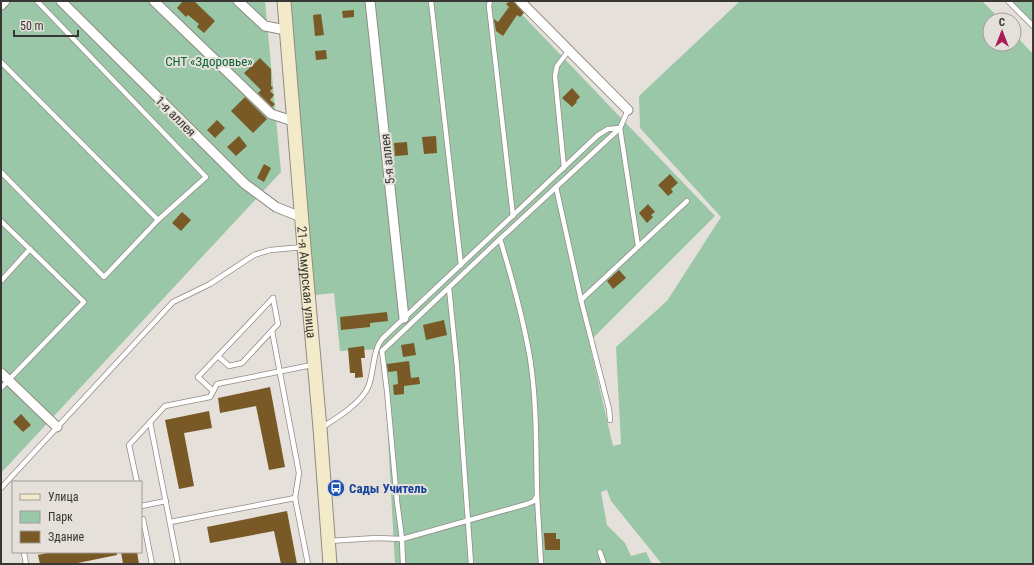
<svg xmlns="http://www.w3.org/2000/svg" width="1034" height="565" font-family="'Roboto Condensed',sans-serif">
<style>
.green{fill:#99c7a7}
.building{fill:#795925}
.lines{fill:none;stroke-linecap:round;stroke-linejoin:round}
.service-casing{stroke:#908b85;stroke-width:6}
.minor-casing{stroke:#908b85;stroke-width:11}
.secondary-casing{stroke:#908b85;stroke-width:15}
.service{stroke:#fff;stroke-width:4.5}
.minor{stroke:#fff;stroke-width:9}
.secondary{stroke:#f2eac9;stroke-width:13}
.labels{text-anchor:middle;stroke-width:4;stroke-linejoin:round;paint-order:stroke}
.park-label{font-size:13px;fill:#066536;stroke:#e5e0da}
.street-label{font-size:13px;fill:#393734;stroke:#e5e0da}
.transit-label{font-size:13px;font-weight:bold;fill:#164399;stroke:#e5e0da;text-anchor:start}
</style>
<rect width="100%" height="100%" fill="#e5e0da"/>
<g class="green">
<path d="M 1,1 L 265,1 L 281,172 L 1,473 Z"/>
<path d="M 287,1 L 509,1 L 715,216 L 589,342 L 613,446 L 621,444 L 616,347 L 667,301 L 721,217 L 640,128 L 639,96 L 740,1 L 982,1 L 1001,20 L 990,20 L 990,44 L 1014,44 L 1014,34 L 1033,54 L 1033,564 L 662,564 L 611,501 L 607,490 L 601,492 L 607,525 L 625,543 L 631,556 L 646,552 L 652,564 L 395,564 L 383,349 L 340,351 L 334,293 L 315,295 Z"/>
<path d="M 1005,1 L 1033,1 L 1033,30 Z"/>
</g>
<g class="building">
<path d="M 183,1 L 194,1 L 215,21 L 204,33 L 197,27 L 199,24 L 188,15 L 186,17 L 177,8 Z"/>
<path d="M 510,1 L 513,1 L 524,13 L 520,17 L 517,15 L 503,36 L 496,31 L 494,19 L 498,22 L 509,7 L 506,4 Z"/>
<path d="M 354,10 L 354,17 L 343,18 L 342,11 Z"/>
<path d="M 321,14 L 324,35 L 315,36 L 313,15 Z"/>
<path d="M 326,50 L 327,59 L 316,60 L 315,51 Z"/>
<path d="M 260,58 L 271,69 L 271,86 L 273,88 L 270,91 L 274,95 L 270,100 L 275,104 L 272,107 L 258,93 L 261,90 L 244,73 Z"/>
<path d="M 572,88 L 580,97 L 576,101 L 577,102 L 572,107 L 562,98 Z"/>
<path d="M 245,97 L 267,119 L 253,133 L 231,111 Z"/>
<path d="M 217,120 L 225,128 L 215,138 L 207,130 Z"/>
<path d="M 239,136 L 247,146 L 236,156 L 227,147 Z"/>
<path d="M 436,136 L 437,153 L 424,154 L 422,137 Z"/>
<path d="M 407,142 L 408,155 L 395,156 L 394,143 Z"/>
<path d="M 264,164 L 271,168 L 264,182 L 257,178 Z"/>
<path d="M 670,174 L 678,183 L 671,189 L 673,192 L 668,196 L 658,185 Z"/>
<path d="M 648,204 L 655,212 L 651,215 L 653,217 L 647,223 L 639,213 Z"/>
<path d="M 182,212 L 191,220 L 181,231 L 172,223 Z"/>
<path d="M 619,270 L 626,278 L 613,289 L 607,281 Z"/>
<path d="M 387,312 L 388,321 L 370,323 L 370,327 L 341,330 L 340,317 Z"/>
<path d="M 444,320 L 447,335 L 426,340 L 423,325 Z"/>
<path d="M 414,343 L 416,355 L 403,357 L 401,345 Z"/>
<path d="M 364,346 L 365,358 L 361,358 L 363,377 L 355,378 L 355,373 L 350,373 L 348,348 Z"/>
<path d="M 409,361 L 411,378 L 419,377 L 420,384 L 404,386 L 404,394 L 394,395 L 393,385 L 398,384 L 397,371 L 388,372 L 387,364 Z"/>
<path d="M 270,387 L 285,467 L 269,470 L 256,406 L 220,413 L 218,398 Z"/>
<path d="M 209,411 L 212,428 L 184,433 L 194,486 L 179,489 L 165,420 Z"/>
<path d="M 21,414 L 31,425 L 23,432 L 13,422 Z"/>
<path d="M 287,511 L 297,564 L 281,564 L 274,531 L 210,543 L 207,527 Z"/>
<path d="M 544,533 L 556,533 L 556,539 L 560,539 L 560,550 L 545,550 Z"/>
<path d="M 52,552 L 117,552 L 117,555 L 73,564 L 40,564 L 38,555 Z"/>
<path d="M 121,552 L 137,552 L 139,564 L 123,564 Z"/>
</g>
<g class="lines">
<defs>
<g id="service">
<path d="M 431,1 L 461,265"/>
<path d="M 490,1 L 489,6 L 513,216"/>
<path d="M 1008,1 L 1033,26"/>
<path d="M 1,62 L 158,220"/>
<path d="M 564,168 L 555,76 L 557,66 L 569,50"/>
<path d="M 1,172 L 104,277 L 158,220 L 206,177 L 37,1"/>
<path d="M 556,187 L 581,300 L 609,409 L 610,420"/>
<path d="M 1,221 L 84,302 L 1,388"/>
<path d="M 1,281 L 30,249"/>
<path d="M 449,288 L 457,367 L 471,564"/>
<path d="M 581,300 L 687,201"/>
<path d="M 272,331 L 299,473 L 295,498 L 308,564"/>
<path d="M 218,356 L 229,366 L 242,363 L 278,324 L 273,298"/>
<path d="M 213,391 L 198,377 L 273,298"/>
<path d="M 150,422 L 178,564"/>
<path d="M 321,428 C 337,418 363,402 369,385 C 374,370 373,349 383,338 L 598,135 L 608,129 L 620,128 L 638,246"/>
<path d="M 137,482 L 129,445 L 165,406 L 210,397 L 217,384 L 312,365"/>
<path d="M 1,488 L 173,302 L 210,284 L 254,255 L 270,250 L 304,247"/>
<path d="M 537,496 L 541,564"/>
<path d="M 141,505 L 141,506 L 166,501"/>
<path d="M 141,519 L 143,519 L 152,564"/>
<path d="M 170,522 L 295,498"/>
<path d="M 329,541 L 376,538 L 402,539 L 527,504 L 534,501 L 537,496 C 536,450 537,403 530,358 C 523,318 512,278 500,239 L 620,128 L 628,110"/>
<path d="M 25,552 L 24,553 L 26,564"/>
<path d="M 600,552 L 604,564"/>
<path d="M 403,564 L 402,539 L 397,501 L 387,391 L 382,351 L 500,239"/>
</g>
<g id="minor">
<path d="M 61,1 L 245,184 L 276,207 L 301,217"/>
<path d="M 154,1 L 271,114 L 293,121"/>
<path d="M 238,1 L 265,26 L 286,30"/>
<path d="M 370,1 L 404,318"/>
<path d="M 520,1 L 628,110"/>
<path d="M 1,5 L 5,1"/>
<path d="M 1,373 L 57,427"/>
</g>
<g id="secondary">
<path id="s1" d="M 284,1 L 304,247 L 320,428 L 330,564"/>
</g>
</defs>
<use href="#service" class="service-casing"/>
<use href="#minor" class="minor-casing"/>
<use href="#secondary" class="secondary-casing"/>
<use href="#service" class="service"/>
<use href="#minor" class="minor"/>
<use href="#secondary" class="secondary"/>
</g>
<defs>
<symbol id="bus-disc" viewBox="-11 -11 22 22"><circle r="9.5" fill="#1a4fb4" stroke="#e5e0da"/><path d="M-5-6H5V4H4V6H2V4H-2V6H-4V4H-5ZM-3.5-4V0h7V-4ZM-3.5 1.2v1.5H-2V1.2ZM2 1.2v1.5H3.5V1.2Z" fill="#fff"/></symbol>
</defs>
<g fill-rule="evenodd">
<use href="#bus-disc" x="326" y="478" width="20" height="20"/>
</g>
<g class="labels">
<g class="park-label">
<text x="209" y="66">СНТ «Здоровье»</text>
</g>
<g class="street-label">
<text transform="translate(176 116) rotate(45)" y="5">1-я аллея</text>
<text transform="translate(387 159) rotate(-96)" y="5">5-я аллея</text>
<text dy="5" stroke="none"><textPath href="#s1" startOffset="282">21-я Амурская улица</textPath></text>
</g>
<g class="transit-label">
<text x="349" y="493">Сады Учитель</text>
</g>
</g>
<rect width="1034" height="565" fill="none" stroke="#393734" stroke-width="4"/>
<rect x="12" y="481" width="130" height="72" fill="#e5e0da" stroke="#a09c98"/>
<rect x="20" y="494" width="20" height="6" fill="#f2eac9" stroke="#a09c98"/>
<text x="48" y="501" font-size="12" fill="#393734">Улица</text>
<rect x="20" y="511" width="20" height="12" fill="#99c7a7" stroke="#a09c98"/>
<text x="48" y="521" font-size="12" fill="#393734">Парк</text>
<rect x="20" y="531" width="20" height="12" fill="#795925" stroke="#a09c98"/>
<text x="48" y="541" font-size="12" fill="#393734">Здание</text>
<g transform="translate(1002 32)"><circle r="19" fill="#e5e0da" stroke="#a09c98"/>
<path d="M0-3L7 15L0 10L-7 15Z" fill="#ab1b55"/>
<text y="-6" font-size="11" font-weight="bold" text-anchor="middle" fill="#393734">С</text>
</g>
<path d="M14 30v6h64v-6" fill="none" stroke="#393734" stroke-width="2"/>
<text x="20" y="30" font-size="12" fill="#393734" stroke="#e5e0da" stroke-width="3" paint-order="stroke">50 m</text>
</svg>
